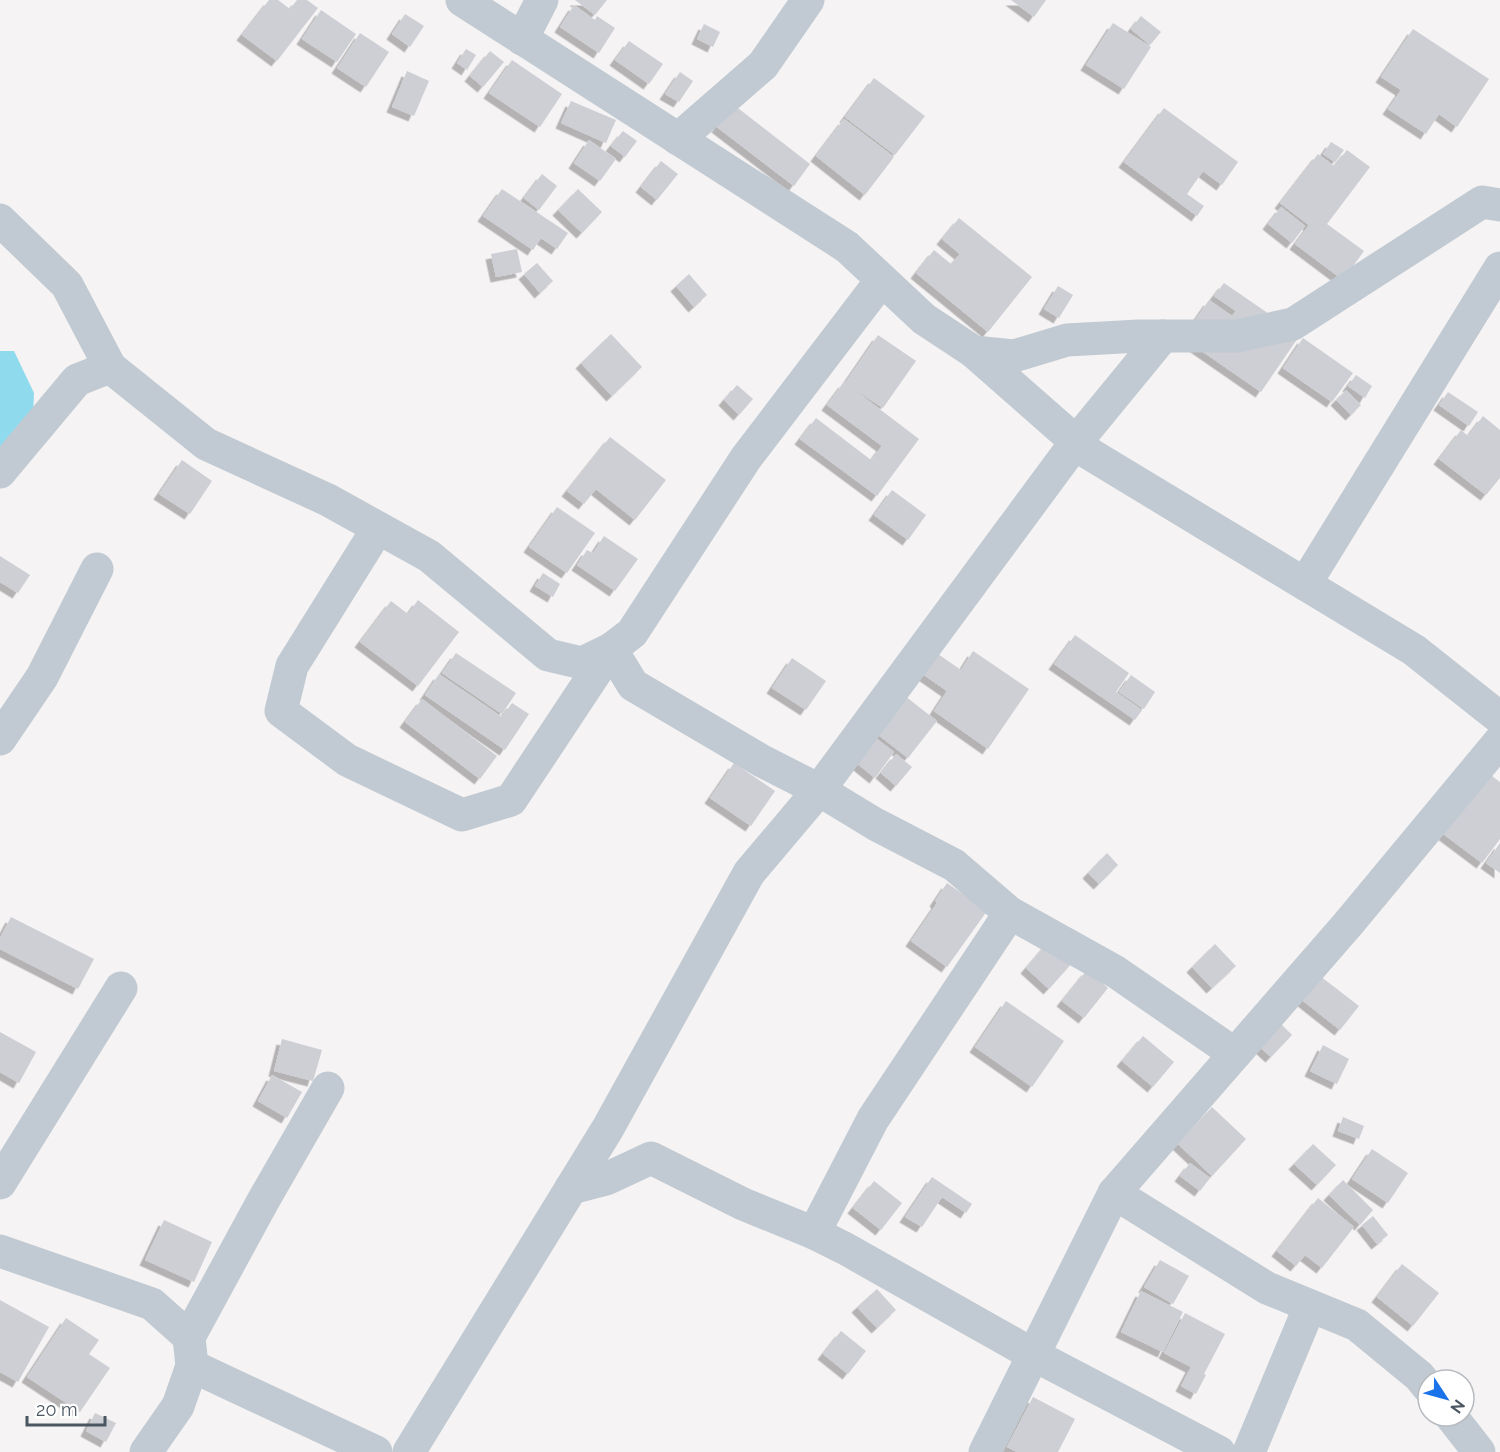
<svg xmlns="http://www.w3.org/2000/svg" width="1500" height="1452" font-family="Raleway,sans-serif">
<style>
.water{fill:#90daee}
.building{fill:#cdcfd5;filter:url(#shadow)}
.lines{fill:none;stroke-linecap:round;stroke-linejoin:round}
.minor{stroke:#c1cad2;stroke-width:33}
</style>
<defs>
<filter id="shadow"><feDropShadow dx="-5.5" dy="5.5" stdDeviation="0" flood-color="#0004"/></filter>
</defs>
<rect width="100%" height="100%" fill="#f5f3f3"/>
<path class="water" d="M 0,351 L 14,351 L 34,393 L 33,417 L 0,463 Z"/>
<g class="building">
<path d="M 269,0 L 278,0 L 290,9 L 297,0 L 307,0 L 318,8 L 277,61 L 242,35 Z"/>
<path d="M 575,0 L 607,0 L 595,15 Z"/>
<path d="M 1011,0 L 1046,0 L 1034,17 Z"/>
<path d="M 574,5 L 595,20 L 597,16 L 615,28 L 599,53 L 560,27 Z"/>
<path d="M 321,10 L 356,34 L 337,62 L 302,39 Z"/>
<path d="M 405,14 L 424,26 L 410,47 L 392,34 Z"/>
<path d="M 1141,16 L 1161,32 L 1150,45 L 1131,29 Z"/>
<path d="M 1113,23 L 1151,47 L 1124,89 L 1086,65 Z"/>
<path d="M 704,24 L 720,32 L 713,47 L 697,39 Z"/>
<path d="M 1413,29 L 1489,79 L 1457,127 L 1439,114 L 1426,134 L 1388,109 L 1401,90 L 1381,77 Z"/>
<path d="M 360,33 L 389,52 L 366,87 L 337,68 Z"/>
<path d="M 629,41 L 663,64 L 649,84 L 615,60 Z"/>
<path d="M 466,49 L 476,55 L 467,70 L 457,63 Z"/>
<path d="M 490,51 L 504,62 L 483,87 L 470,76 Z"/>
<path d="M 512,60 L 562,94 L 540,127 L 489,93 Z"/>
<path d="M 407,71 L 429,81 L 414,116 L 392,107 Z"/>
<path d="M 680,72 L 693,81 L 679,102 L 665,94 Z"/>
<path d="M 874,78 L 925,116 L 895,155 L 845,117 Z"/>
<path d="M 571,101 L 616,120 L 606,143 L 561,123 Z"/>
<path d="M 734,105 L 810,164 L 794,186 L 717,127 Z"/>
<path d="M 1164,108 L 1238,162 L 1222,185 L 1203,171 L 1187,194 L 1204,206 L 1197,216 L 1124,162 Z"/>
<path d="M 844,119 L 894,157 L 865,195 L 816,156 Z"/>
<path d="M 623,131 L 637,141 L 625,157 L 611,146 Z"/>
<path d="M 589,140 L 616,159 L 600,181 L 574,163 Z"/>
<path d="M 1331,142 L 1344,150 L 1335,162 L 1323,154 Z"/>
<path d="M 1347,150 L 1370,167 L 1327,224 L 1364,251 L 1343,280 L 1295,244 L 1309,225 L 1280,203 L 1318,154 L 1334,166 Z"/>
<path d="M 661,161 L 678,174 L 657,200 L 641,187 Z"/>
<path d="M 542,174 L 557,186 L 539,210 L 524,198 Z"/>
<path d="M 502,189 L 568,233 L 557,249 L 541,238 L 533,250 L 483,216 Z"/>
<path d="M 578,189 L 602,212 L 582,233 L 558,210 Z"/>
<path d="M 1281,207 L 1305,226 L 1292,243 L 1268,224 Z"/>
<path d="M 959,218 L 1032,277 L 988,332 L 916,273 L 934,250 L 951,264 L 960,254 L 942,239 Z"/>
<path d="M 517,249 L 522,272 L 496,277 L 491,254 Z"/>
<path d="M 537,263 L 553,281 L 540,293 L 524,274 Z"/>
<path d="M 689,274 L 707,295 L 694,307 L 676,286 Z"/>
<path d="M 1224,283 L 1300,335 L 1261,392 L 1183,338 L 1209,300 L 1232,316 L 1236,311 L 1214,296 Z"/>
<path d="M 1058,286 L 1073,295 L 1059,318 L 1044,309 Z"/>
<path d="M 611,334 L 642,367 L 612,396 L 581,363 Z"/>
<path d="M 878,335 L 916,361 L 883,408 L 845,383 Z"/>
<path d="M 1303,338 L 1353,373 L 1332,402 L 1283,368 Z"/>
<path d="M 1356,375 L 1372,386 L 1365,398 L 1348,386 Z"/>
<path d="M 844,382 L 919,439 L 877,496 L 800,439 L 816,418 L 871,460 L 882,446 L 827,405 Z"/>
<path d="M 737,385 L 753,399 L 739,415 L 724,400 Z"/>
<path d="M 1346,390 L 1361,405 L 1351,415 L 1336,400 Z"/>
<path d="M 1448,392 L 1478,412 L 1469,426 L 1439,405 Z"/>
<path d="M 1483,416 L 1500,430 L 1500,478 L 1486,495 L 1439,459 L 1461,430 L 1468,436 Z"/>
<path d="M 610,437 L 666,480 L 635,520 L 596,489 L 584,504 L 567,491 Z"/>
<path d="M 182,460 L 212,481 L 190,514 L 159,494 Z"/>
<path d="M 892,490 L 926,515 L 908,540 L 874,515 Z"/>
<path d="M 557,507 L 595,533 L 567,573 L 529,547 Z"/>
<path d="M 604,536 L 638,559 L 615,591 L 577,565 L 587,550 L 593,553 Z"/>
<path d="M 0,556 L 30,575 L 18,593 L 0,582 Z"/>
<path d="M 543,573 L 560,584 L 553,597 L 535,586 Z"/>
<path d="M 418,600 L 459,632 L 418,686 L 360,642 L 391,601 L 408,614 Z"/>
<path d="M 1075,635 L 1129,673 L 1116,692 L 1142,710 L 1135,720 L 1054,664 Z"/>
<path d="M 973,651 L 1029,689 L 988,749 L 934,711 L 947,691 L 924,675 L 938,654 L 961,670 Z"/>
<path d="M 456,653 L 516,693 L 502,714 L 442,673 Z"/>
<path d="M 792,658 L 826,681 L 806,710 L 772,688 Z"/>
<path d="M 439,674 L 502,717 L 512,703 L 529,714 L 505,750 L 425,695 Z"/>
<path d="M 1131,675 L 1155,692 L 1144,709 L 1119,692 Z"/>
<path d="M 905,696 L 937,721 L 908,758 L 876,733 Z"/>
<path d="M 422,699 L 497,756 L 480,779 L 405,722 Z"/>
<path d="M 873,736 L 894,752 L 875,778 L 854,761 Z"/>
<path d="M 896,754 L 912,767 L 896,786 L 881,773 Z"/>
<path d="M 734,763 L 775,791 L 751,826 L 710,798 Z"/>
<path d="M 1484,770 L 1500,782 L 1500,839 L 1482,863 L 1438,830 Z"/>
<path d="M 1500,843 L 1500,873 L 1486,863 Z"/>
<path d="M 1107,853 L 1118,865 L 1099,884 L 1088,873 Z"/>
<path d="M 947,883 L 987,911 L 947,967 L 911,941 L 937,903 L 935,901 Z"/>
<path d="M 11,917 L 94,959 L 78,989 L 0,949 L 0,938 Z"/>
<path d="M 1049,941 L 1073,962 L 1049,989 L 1026,968 Z"/>
<path d="M 1215,944 L 1236,966 L 1212,988 L 1192,967 Z"/>
<path d="M 1087,970 L 1108,988 L 1084,1018 L 1062,1001 Z"/>
<path d="M 1320,976 L 1359,1006 L 1340,1030 L 1302,1000 Z"/>
<path d="M 1006,1001 L 1064,1041 L 1032,1087 L 975,1047 Z"/>
<path d="M 1280,1023 L 1292,1035 L 1271,1057 L 1258,1045 Z"/>
<path d="M 0,1032 L 36,1052 L 19,1083 L 0,1072 Z"/>
<path d="M 1143,1036 L 1174,1062 L 1153,1087 L 1122,1061 Z"/>
<path d="M 282,1039 L 322,1050 L 313,1081 L 274,1071 Z"/>
<path d="M 1323,1045 L 1349,1059 L 1337,1084 L 1310,1071 Z"/>
<path d="M 272,1075 L 302,1092 L 287,1118 L 258,1101 Z"/>
<path d="M 1212,1107 L 1246,1139 L 1212,1176 L 1178,1144 Z"/>
<path d="M 1343,1117 L 1364,1126 L 1359,1139 L 1338,1131 Z"/>
<path d="M 1313,1144 L 1336,1165 L 1317,1185 L 1294,1164 Z"/>
<path d="M 1372,1149 L 1408,1173 L 1388,1203 L 1352,1179 Z"/>
<path d="M 1190,1163 L 1210,1178 L 1200,1191 L 1180,1176 Z"/>
<path d="M 932,1177 L 972,1204 L 966,1213 L 942,1197 L 922,1227 L 905,1217 Z"/>
<path d="M 1343,1180 L 1373,1210 L 1360,1225 L 1329,1195 Z"/>
<path d="M 874,1181 L 902,1203 L 881,1230 L 853,1208 Z"/>
<path d="M 1318,1198 L 1354,1227 L 1322,1268 L 1305,1255 L 1296,1266 L 1277,1251 Z"/>
<path d="M 1373,1216 L 1388,1235 L 1377,1244 L 1362,1225 Z"/>
<path d="M 164,1220 L 212,1242 L 194,1282 L 145,1260 Z"/>
<path d="M 1160,1260 L 1189,1276 L 1173,1304 L 1144,1287 Z"/>
<path d="M 1402,1264 L 1439,1293 L 1413,1326 L 1377,1297 Z"/>
<path d="M 877,1289 L 896,1310 L 877,1328 L 857,1307 Z"/>
<path d="M 1141,1291 L 1183,1312 L 1163,1352 L 1121,1332 Z"/>
<path d="M 0,1300 L 49,1327 L 18,1382 L 0,1372 Z"/>
<path d="M 1185,1313 L 1225,1334 L 1204,1374 L 1206,1375 L 1196,1394 L 1181,1386 L 1191,1367 L 1164,1353 Z"/>
<path d="M 66,1318 L 99,1340 L 89,1354 L 110,1368 L 80,1412 L 27,1377 Z"/>
<path d="M 841,1331 L 866,1351 L 848,1374 L 823,1354 Z"/>
<path d="M 1033,1397 L 1075,1419 L 1058,1452 L 1017,1452 L 1007,1447 Z"/>
<path d="M 95,1413 L 116,1423 L 106,1442 L 86,1431 Z"/>
</g>
<g class="lines">
<g class="minor">
<path d="M 462,0 L 847,247 L 924,319 L 974,352 L 1014,356 L 1067,340 L 1139,336 L 1237,336 L 1293,324 L 1482,202 L 1500,205"/>
<path d="M 522,39 L 542,0"/>
<path d="M 678,139 L 763,65 L 808,0"/>
<path d="M 0,220 L 67,285 L 110,367"/>
<path d="M 1163,336 L 1076,442 L 819,790 L 875,824 L 954,865 L 1010,913 L 1116,972 L 1235,1054"/>
<path d="M 974,352 L 1090,454 L 1414,650 L 1500,718"/>
<path d="M 0,472 L 77,380 L 110,367 L 206,444 L 328,500 L 429,556 L 548,655 L 582,663 L 611,649 L 632,633 L 746,458 L 881,281"/>
<path d="M 378,528 L 292,666 L 281,711 L 347,760 L 462,815 L 511,800 L 611,649 L 633,685 L 762,761 L 819,790 L 749,873 L 608,1128 L 409,1452"/>
<path d="M 1305,584 L 1500,268"/>
<path d="M 0,739 L 42,677 L 97,569"/>
<path d="M 0,1183 L 121,988"/>
<path d="M 571,1188 L 606,1179 L 651,1158 L 743,1204 L 814,1233 L 846,1249 L 1032,1354 L 1219,1452"/>
<path d="M 1114,1193 L 1267,1288 L 1357,1325 L 1419,1376 L 1428,1387"/>
<path d="M 814,1233 L 873,1119 L 1010,913"/>
<path d="M 0,1251 L 152,1304 L 189,1337 L 192,1366 L 178,1406 L 146,1452"/>
<path d="M 189,1337 L 263,1201 L 328,1088"/>
<path d="M 192,1366 L 376,1452"/>
<path d="M 1451,1416 L 1479,1452"/>
<path d="M 985,1452 L 1114,1193 L 1348,924 L 1500,741"/>
<path d="M 1249,1452 L 1310,1306"/>
</g>
</g>
<g transform="translate(1446 1398) rotate(126)"><circle r="28" fill="#ffffff" stroke="#b7bbc0" stroke-width="1.5"/>
<path d="M0-4.5L10 22L0 15L-10 22Z" fill="#1a73e8"/>
<text y="-9" font-size="16" font-weight="bold" text-anchor="middle" fill="#4a5661">N</text>
</g>
<path d="M27 1416v9h78v-9" fill="none" stroke="#4a5661" stroke-width="3"/>
<text x="36" y="1416" font-size="18" fill="#4a5661" stroke="#ffffff" stroke-width="4.5" paint-order="stroke">20 m</text>
</svg>
